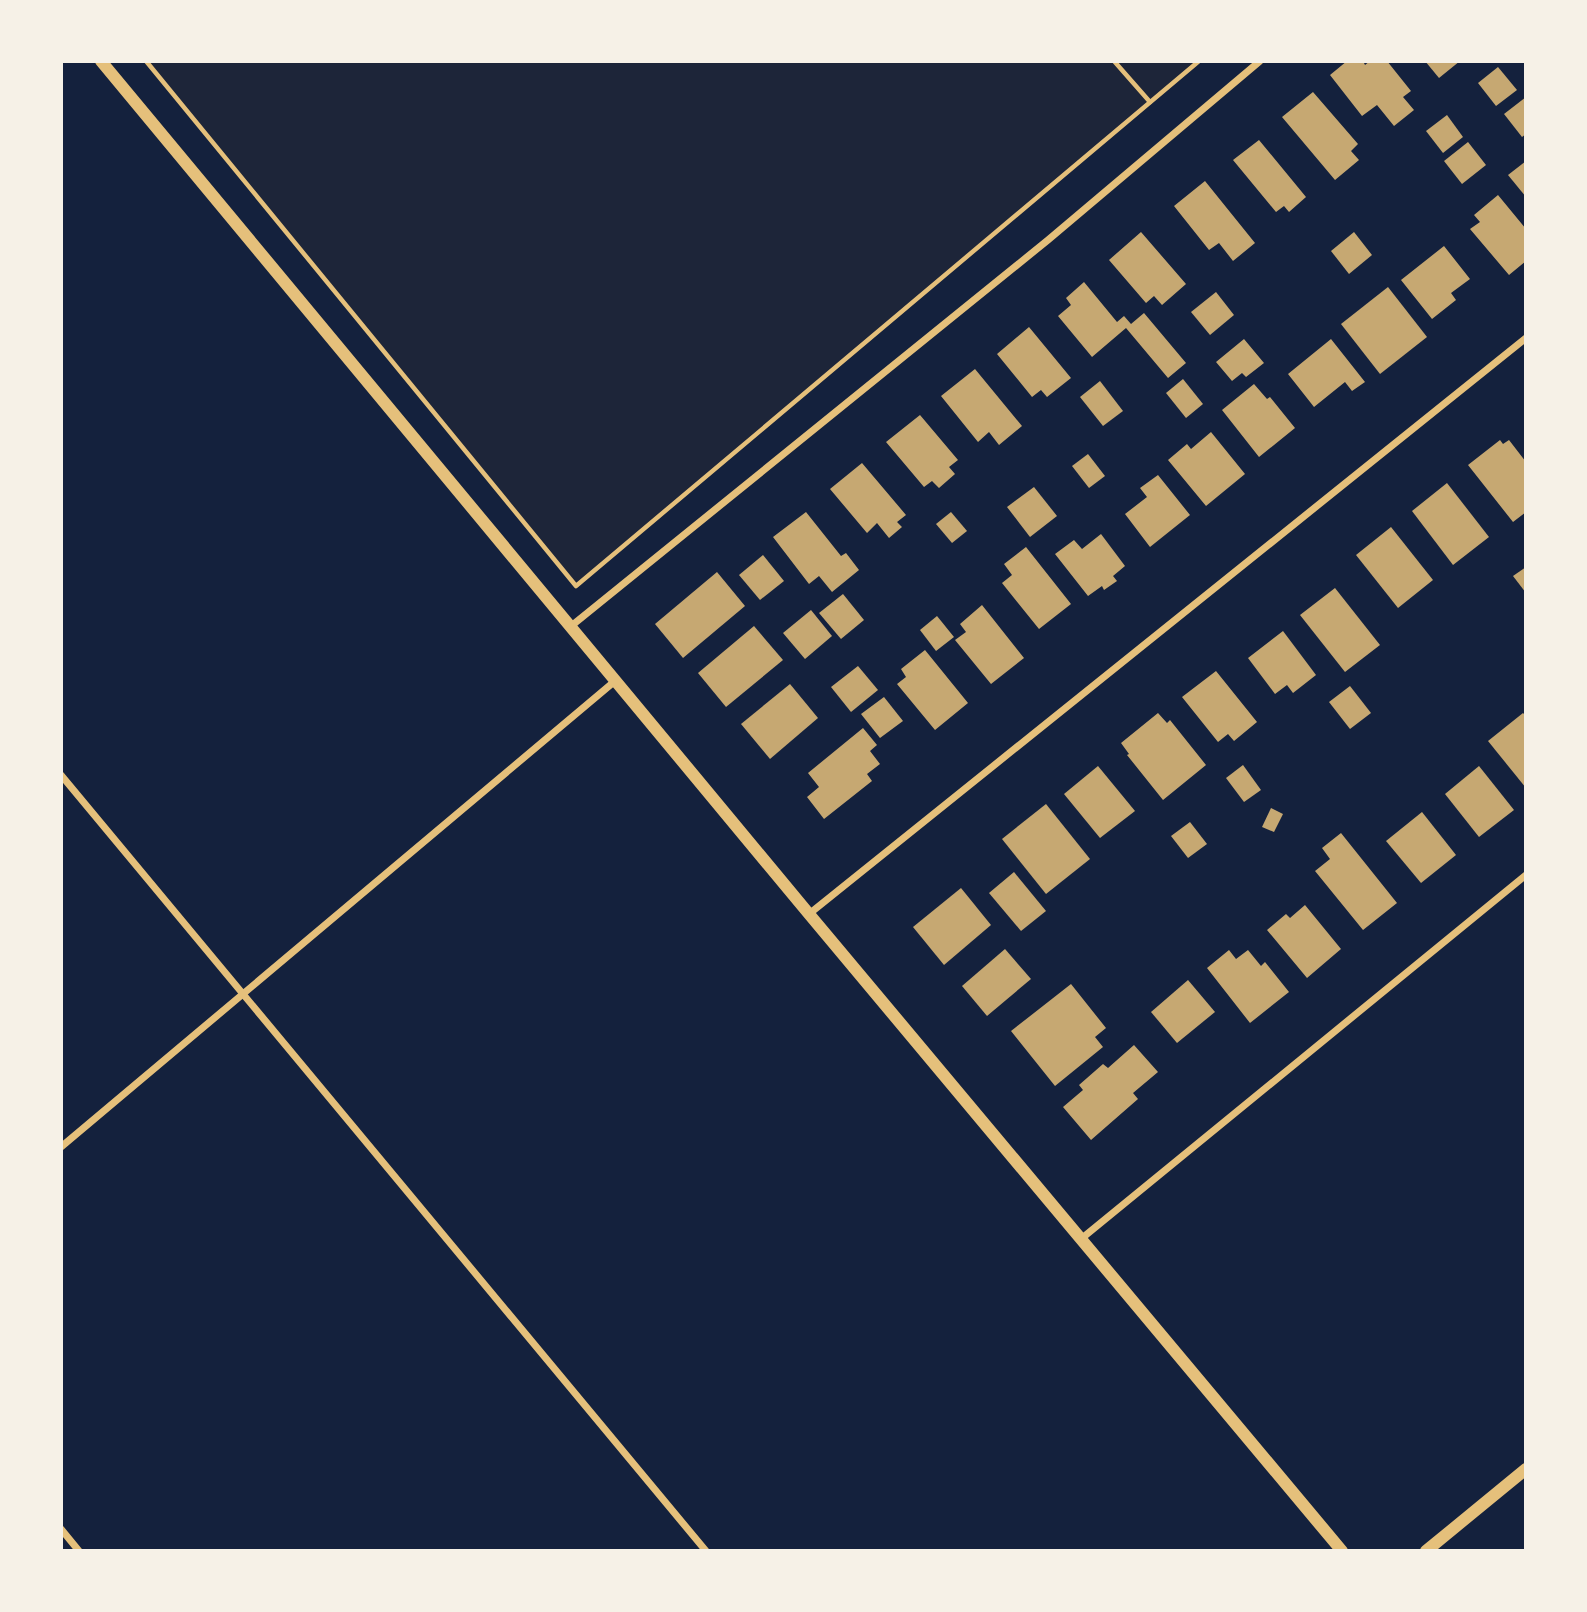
<svg xmlns="http://www.w3.org/2000/svg" width="1587" height="1612" font-family="Quicksand,sans-serif">
<style>
.green{fill:#1d2539}
.building{fill:#c6a872}
.lines{fill:none;stroke-linecap:round;stroke-linejoin:round}
.path{stroke:#e5c07b;stroke-width:4.5}
.minor{stroke:#e5c07b;stroke-width:7}
.tertiary{stroke:#e5c07b;stroke-width:12}
</style>
<rect width="100%" height="100%" fill="#14213d"/>
<path class="green" d="M 146,61 L 1199,61 L 576,586 Z"/>
<g class="building">
<path d="M 1347,61 L 1363,61 L 1365,65 L 1370,61 L 1387,61 L 1411,91 L 1403,97 L 1414,110 L 1394,126 L 1377,105 L 1362,116 L 1330,75 Z"/>
<path d="M 1425,61 L 1460,61 L 1439,78 Z"/>
<path d="M 1498,67 L 1517,90 L 1496,106 L 1478,83 Z"/>
<path d="M 1313,92 L 1358,144 L 1351,151 L 1359,160 L 1335,180 L 1282,117 Z"/>
<path d="M 1526,97 L 1526,134 L 1522,137 L 1504,114 Z"/>
<path d="M 1447,115 L 1463,137 L 1443,153 L 1426,131 Z"/>
<path d="M 1259,140 L 1306,197 L 1289,212 L 1284,206 L 1276,212 L 1233,160 Z"/>
<path d="M 1468,142 L 1486,165 L 1462,184 L 1444,161 Z"/>
<path d="M 1526,161 L 1526,197 L 1508,175 Z"/>
<path d="M 1205,181 L 1255,243 L 1233,261 L 1219,243 L 1209,250 L 1174,206 Z"/>
<path d="M 1498,195 L 1526,229 L 1526,261 L 1509,275 L 1470,229 L 1480,222 L 1474,215 Z"/>
<path d="M 1141,232 L 1186,284 L 1162,305 L 1154,296 L 1146,303 L 1109,260 Z"/>
<path d="M 1354,232 L 1372,255 L 1349,274 L 1331,251 Z"/>
<path d="M 1444,246 L 1470,279 L 1451,293 L 1456,300 L 1432,319 L 1401,280 Z"/>
<path d="M 1084,282 L 1117,322 L 1124,316 L 1131,324 L 1144,313 L 1186,363 L 1168,378 L 1126,328 L 1092,357 L 1058,316 L 1071,305 L 1066,298 Z"/>
<path d="M 1388,287 L 1427,337 L 1380,374 L 1341,324 Z"/>
<path d="M 1216,292 L 1234,315 L 1210,335 L 1191,312 Z"/>
<path d="M 1029,327 L 1071,378 L 1047,397 L 1041,390 L 1032,397 L 997,354 Z"/>
<path d="M 1244,339 L 1264,363 L 1246,377 L 1242,373 L 1232,381 L 1216,362 Z"/>
<path d="M 1331,339 L 1365,382 L 1352,391 L 1345,382 L 1314,407 L 1288,374 Z"/>
<path d="M 975,369 L 1022,426 L 999,445 L 989,432 L 978,442 L 941,396 Z"/>
<path d="M 1183,379 L 1203,404 L 1186,418 L 1166,393 Z"/>
<path d="M 1100,381 L 1123,411 L 1103,426 L 1080,397 Z"/>
<path d="M 1254,384 L 1267,399 L 1270,397 L 1295,428 L 1259,457 L 1222,410 Z"/>
<path d="M 920,415 L 958,460 L 949,467 L 955,474 L 939,488 L 932,481 L 924,487 L 886,442 Z"/>
<path d="M 1211,432 L 1245,474 L 1206,506 L 1168,460 L 1187,444 L 1191,449 Z"/>
<path d="M 1500,440 L 1503,444 L 1509,440 L 1526,462 L 1526,512 L 1513,522 L 1468,465 Z"/>
<path d="M 1088,454 L 1105,476 L 1089,488 L 1072,466 Z"/>
<path d="M 862,463 L 906,515 L 897,522 L 902,527 L 889,538 L 877,523 L 867,533 L 830,489 Z"/>
<path d="M 1158,475 L 1190,515 L 1150,547 L 1125,514 L 1147,497 L 1140,488 Z"/>
<path d="M 1447,483 L 1489,537 L 1453,565 L 1412,511 Z"/>
<path d="M 1034,487 L 1057,516 L 1030,537 L 1007,507 Z"/>
<path d="M 806,512 L 841,556 L 846,553 L 859,570 L 832,592 L 819,576 L 809,584 L 773,537 Z"/>
<path d="M 951,512 L 967,531 L 952,543 L 936,524 Z"/>
<path d="M 1391,527 L 1433,580 L 1398,608 L 1356,555 Z"/>
<path d="M 1101,534 L 1125,566 L 1113,576 L 1117,581 L 1104,590 L 1102,586 L 1088,596 L 1055,554 L 1074,540 L 1082,549 Z"/>
<path d="M 1026,547 L 1071,604 L 1039,629 L 1002,583 L 1012,575 L 1004,564 Z"/>
<path d="M 763,555 L 784,581 L 760,600 L 739,575 Z"/>
<path d="M 1526,567 L 1526,593 L 1513,576 Z"/>
<path d="M 717,572 L 745,606 L 683,658 L 655,624 Z"/>
<path d="M 1335,588 L 1380,645 L 1345,672 L 1300,615 Z"/>
<path d="M 843,594 L 864,620 L 841,639 L 819,613 Z"/>
<path d="M 982,605 L 1024,658 L 991,684 L 955,640 L 966,632 L 960,624 Z"/>
<path d="M 811,610 L 832,636 L 805,659 L 783,633 Z"/>
<path d="M 937,616 L 954,637 L 936,651 L 920,630 Z"/>
<path d="M 754,626 L 783,660 L 726,707 L 698,673 Z"/>
<path d="M 1283,631 L 1316,675 L 1293,693 L 1287,685 L 1275,694 L 1248,658 Z"/>
<path d="M 925,650 L 968,703 L 935,730 L 897,684 L 906,677 L 901,669 Z"/>
<path d="M 858,666 L 878,690 L 851,712 L 831,687 Z"/>
<path d="M 1216,671 L 1257,722 L 1234,741 L 1228,734 L 1218,742 L 1182,697 Z"/>
<path d="M 790,684 L 818,718 L 770,759 L 741,724 Z"/>
<path d="M 1350,686 L 1371,713 L 1350,729 L 1329,702 Z"/>
<path d="M 884,697 L 903,721 L 880,738 L 861,714 Z"/>
<path d="M 1158,713 L 1167,723 L 1170,720 L 1206,765 L 1163,800 L 1127,755 L 1129,754 L 1121,743 Z"/>
<path d="M 1523,713 L 1526,716 L 1526,788 L 1488,741 Z"/>
<path d="M 863,728 L 877,745 L 870,751 L 880,764 L 867,774 L 872,781 L 824,819 L 807,797 L 819,787 L 808,773 Z"/>
<path d="M 1243,765 L 1261,790 L 1244,802 L 1226,778 Z"/>
<path d="M 1098,766 L 1135,811 L 1100,838 L 1064,794 Z"/>
<path d="M 1479,766 L 1514,810 L 1479,837 L 1445,794 Z"/>
<path d="M 1046,804 L 1090,859 L 1046,894 L 1002,839 Z"/>
<path d="M 1271,808 L 1283,814 L 1274,832 L 1262,827 Z"/>
<path d="M 1422,812 L 1456,855 L 1421,883 L 1386,841 Z"/>
<path d="M 1190,822 L 1207,844 L 1188,858 L 1171,836 Z"/>
<path d="M 1341,833 L 1397,903 L 1363,930 L 1315,871 L 1330,859 L 1322,848 Z"/>
<path d="M 1014,872 L 1046,911 L 1021,931 L 989,893 Z"/>
<path d="M 961,888 L 991,925 L 944,965 L 913,927 Z"/>
<path d="M 1305,905 L 1341,949 L 1307,978 L 1267,930 L 1286,914 L 1290,918 Z"/>
<path d="M 1005,949 L 1031,979 L 987,1016 L 962,986 Z"/>
<path d="M 1229,950 L 1236,959 L 1248,950 L 1261,966 L 1265,962 L 1289,992 L 1250,1023 L 1207,968 Z"/>
<path d="M 1188,980 L 1215,1012 L 1177,1043 L 1151,1012 Z"/>
<path d="M 1071,984 L 1106,1028 L 1095,1037 L 1103,1047 L 1055,1086 L 1011,1031 Z"/>
<path d="M 1134,1045 L 1158,1072 L 1133,1093 L 1138,1099 L 1091,1140 L 1063,1107 L 1083,1090 L 1079,1085 L 1103,1064 L 1108,1068 Z"/>
</g>
<g class="lines">
<g class="path">
<path d="M 146,61 L 576,586 L 1199,61"/>
<path d="M 1114,61 L 1150,102"/>
</g>
<g class="minor">
<path d="M 570,627 L 1048,240 L 1260,61"/>
<path d="M 61,775 L 706,1551"/>
<path d="M 809,914 L 1526,338"/>
<path d="M 61,1147 L 615,681"/>
<path d="M 1081,1239 L 1526,875"/>
<path d="M 61,1529 L 79,1551"/>
</g>
<g class="tertiary">
<path d="M 101,61 L 809,914 L 1342,1551"/>
<path d="M 1426,1551 L 1526,1469"/>
</g>
</g>
<rect width="1587" height="1612" fill="none" stroke="#f6f1e7" stroke-width="126"/>
</svg>
